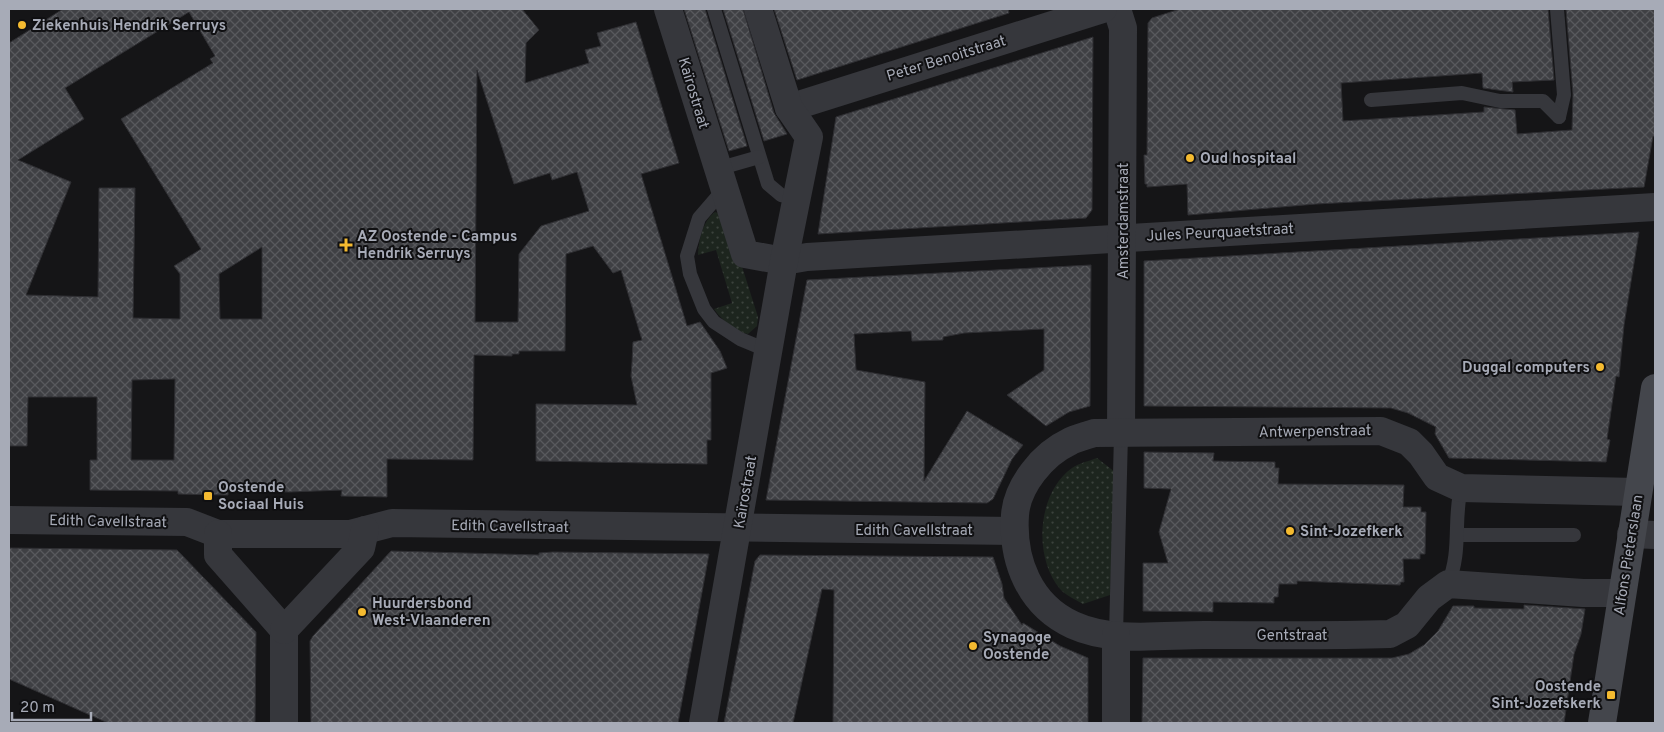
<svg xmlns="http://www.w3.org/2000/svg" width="1664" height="732" font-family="Overpass,sans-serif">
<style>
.grass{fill:url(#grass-dots)}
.building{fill:url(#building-cross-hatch);stroke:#2f2f33;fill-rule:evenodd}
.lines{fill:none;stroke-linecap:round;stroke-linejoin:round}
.lane{stroke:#36373c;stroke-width:14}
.street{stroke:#36373c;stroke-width:28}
.secondary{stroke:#44464c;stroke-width:28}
.poi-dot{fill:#f4ba30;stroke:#101012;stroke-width:2}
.labels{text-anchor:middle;stroke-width:4;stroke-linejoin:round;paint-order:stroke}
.poi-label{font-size:15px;font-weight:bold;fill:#a7abb7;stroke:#101012;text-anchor:start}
.street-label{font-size:15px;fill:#a7abb7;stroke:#101012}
</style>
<defs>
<pattern id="grass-dots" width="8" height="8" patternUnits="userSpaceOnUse" patternTransform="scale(1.25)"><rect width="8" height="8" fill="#1d251e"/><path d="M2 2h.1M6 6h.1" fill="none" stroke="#3b423c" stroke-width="1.8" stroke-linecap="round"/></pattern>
<pattern id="building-cross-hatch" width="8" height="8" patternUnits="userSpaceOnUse" patternTransform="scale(1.25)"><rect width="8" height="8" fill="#3f4044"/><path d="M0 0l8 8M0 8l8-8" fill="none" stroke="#58595d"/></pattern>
</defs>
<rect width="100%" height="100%" fill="#151517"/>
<g class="grass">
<path d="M 715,212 L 726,216 L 758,317 L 757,326 L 748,334 C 735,332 722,320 714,309 L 732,303 L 716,250 L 698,255 C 699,240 702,222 715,212 Z"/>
<path d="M 1097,458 L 1115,472 L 1110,595 L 1083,604 C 1076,600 1065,595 1060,589 C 1033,557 1037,493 1072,468 C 1079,463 1089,461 1097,458 Z"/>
</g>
<g class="building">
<path d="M 63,9 L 522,9 L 539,30 L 526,43 L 525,83 L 589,63 L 585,50 L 601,46 L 597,33 L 636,22 L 679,163 L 641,174 L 687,326 L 700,322 L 720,351 L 727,368 L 711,373 L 711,440 L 707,440 L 707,464 L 536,461 L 536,404 L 637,405 L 631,376 L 632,363 L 633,342 L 642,340 L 621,270 L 613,273 L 593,246 L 566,254 L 565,351 L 519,351 L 519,354 L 512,354 L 512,356 L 474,355 L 473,460 L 387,459 L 387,497 L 341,496 L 342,490 L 289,492 L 228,490 L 228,495 L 178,494 L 178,491 L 90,490 L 90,460 L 97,460 L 97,397 L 28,397 L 27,446 L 9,446 L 9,43 ZM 189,12 L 215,56 L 210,59 L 213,63 L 121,119 L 201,249 L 174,266 L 180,274 L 180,319 L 133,318 L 135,188 L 99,188 L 98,297 L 26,295 L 71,182 L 18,160 L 84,119 L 65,88 ZM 477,70 L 514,184 L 550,173 L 552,180 L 577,172 L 589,211 L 541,226 L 519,254 L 518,322 L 475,322 ZM 262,247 L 262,319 L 220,319 L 219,274 ZM 175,379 L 174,460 L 131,460 L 132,380 Z"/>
<path d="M 684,9 L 705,9 L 747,146 L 729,151 Z"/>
<path d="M 723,9 L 743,9 L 774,113 L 787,134 L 764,141 Z"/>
<path d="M 774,9 L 1008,9 L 1009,13 L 797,80 Z"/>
<path d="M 1180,9 L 1548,9 L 1554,80 L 1512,82 L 1513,92 L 1483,88 L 1482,73 L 1341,83 L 1343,121 L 1484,112 L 1484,107 L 1515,110 L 1517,134 L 1572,130 L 1573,94 L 1566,9 L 1655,9 L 1655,137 L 1653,136 L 1644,187 L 1316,204 L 1188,215 L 1187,184 L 1147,187 L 1147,184 L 1145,184 L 1144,155 L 1147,155 L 1148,23 L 1152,18 Z"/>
<path d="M 1093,37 L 1092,210 L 1086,218 L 818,234 L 836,117 Z"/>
<path d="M 1639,232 L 1624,325 L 1619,377 L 1616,376 L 1607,439 L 1610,440 L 1606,462 L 1449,458 L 1435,434 L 1436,427 L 1408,413 L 1391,408 L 1144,406 L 1144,261 Z"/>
<path d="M 1091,265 L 1090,406 L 1069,412 L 1046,426 L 1007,395 L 1044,370 L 1044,329 L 964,333 L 943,337 L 943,340 L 912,341 L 911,331 L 854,334 L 856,370 L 925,382 L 924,481 L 967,411 L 1023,445 L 1012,459 L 993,499 L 987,503 L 766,500 L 807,280 Z"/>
<path d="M 1144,452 L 1214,453 L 1213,461 L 1275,462 L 1275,468 L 1279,468 L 1278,484 L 1404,485 L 1403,507 L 1421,507 L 1421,512 L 1426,512 L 1425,554 L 1420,554 L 1420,559 L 1403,559 L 1404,582 L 1401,582 L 1400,585 L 1297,581 L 1297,584 L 1279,584 L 1278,597 L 1274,597 L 1274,603 L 1213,602 L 1213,612 L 1143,611 L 1143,563 L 1168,563 L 1159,532 L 1171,489 L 1144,488 Z"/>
<path d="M 9,548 L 177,550 L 256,632 L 255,723 L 108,723 L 9,679 Z"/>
<path d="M 391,551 L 539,555 L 539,553 L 553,552 L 709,554 L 678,723 L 311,723 L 310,641 L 313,636 Z"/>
<path d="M 760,555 L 993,557 L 1002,584 L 1004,598 L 1022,625 L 1023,623 L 1060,646 L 1088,658 L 1088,723 L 833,723 L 834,590 L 822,589 L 793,723 L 724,723 L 755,561 Z"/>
<path d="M 1524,605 L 1585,609 L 1581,634 L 1574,654 L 1564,723 L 1142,723 L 1143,658 L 1392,658 L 1409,654 L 1424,645 L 1438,631 L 1453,606 L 1474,606 L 1474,608 L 1524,609 Z"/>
</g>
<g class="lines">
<g class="lane">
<path d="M 714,9 L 768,184 L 781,195 L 797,198"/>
<path d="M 1557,9 L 1564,95 L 1559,117"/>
<path d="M 1371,100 L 1462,93 L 1500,101 L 1543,101 L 1559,117"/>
<path d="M 717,169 L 759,157"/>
<path d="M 724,189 L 699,218 L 687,256 L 690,274 L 704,309 L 714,322 L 740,339 L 769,351"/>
<path d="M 1457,535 L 1574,535"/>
<path d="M 1448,584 C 1462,550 1453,522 1461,488"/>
<path d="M 1116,635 L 1121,434"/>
</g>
<g class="street">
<path d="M 668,9 L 745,254 L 784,261 L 807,257 L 1655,207"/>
<path d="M 1117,9 L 1123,28 L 1121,434"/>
<path d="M 789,108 L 1103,9"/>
<path d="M 9,520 L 187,522 L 218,534 L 350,534 L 392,523 L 1014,531"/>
<path d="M 218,534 L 218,555 L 284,630 L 284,723"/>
<path d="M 1631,534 L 1655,535"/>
<path d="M 1622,593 L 1583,593 L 1448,584 L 1429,598 L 1407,625 L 1390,634 C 1328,636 1266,635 1204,635 C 1162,635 1112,643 1073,625 C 1029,605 1012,560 1015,515 C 1017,486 1043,454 1069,442 C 1076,438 1086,436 1094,433 L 1381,431 L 1409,442 L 1421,454 L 1437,477 L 1461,488 L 1637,492"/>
<path d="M 284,630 L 361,548 L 365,530"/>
<path d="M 703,723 L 784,261 L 809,137 L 789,108 L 758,9"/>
<path d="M 1116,723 L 1116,635"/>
</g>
<path class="secondary" d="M 1602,723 L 1655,388"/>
</g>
<g class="poi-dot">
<circle cx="22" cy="25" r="5"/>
<circle cx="1190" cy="158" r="5"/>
<path d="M343.5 237.5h5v5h5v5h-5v5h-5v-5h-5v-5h5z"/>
<circle cx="1600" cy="367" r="5"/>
<rect x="203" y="491" width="10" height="10" rx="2.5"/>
<circle cx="1290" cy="531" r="5"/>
<circle cx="362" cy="612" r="5"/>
<circle cx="973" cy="646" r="5"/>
<rect x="1606" y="690" width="10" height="10" rx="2.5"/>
</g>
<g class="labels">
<g class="poi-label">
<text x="32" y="30">Ziekenhuis Hendrik Serruys</text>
<text x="1200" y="163">Oud hospitaal</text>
<text x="357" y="241">AZ Oostende - Campus<tspan x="357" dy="17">Hendrik Serruys</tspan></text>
<text x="1590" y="372" text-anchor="end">Duggal computers</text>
<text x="218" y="492">Oostende<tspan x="218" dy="17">Sociaal Huis</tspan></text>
<text x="1300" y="536">Sint-Jozefkerk</text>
<text x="372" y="608">Huurdersbond<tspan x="372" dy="17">West-Vlaanderen</tspan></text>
<text x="983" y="642">Synagoge<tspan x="983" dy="17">Oostende</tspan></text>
<text x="1601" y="691" text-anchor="end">Oostende<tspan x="1601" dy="17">Sint-Jozefskerk</tspan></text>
</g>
<g class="street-label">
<text transform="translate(946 58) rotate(-17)" y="5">Peter Benoitstraat</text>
<text transform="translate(694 93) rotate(73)" y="5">Kaïrostraat</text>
<text transform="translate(1123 221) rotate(-90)" y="5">Amsterdamstraat</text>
<text transform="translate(1220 232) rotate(-3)" y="5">Jules Peurquaetstraat</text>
<text transform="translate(1315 431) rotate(-1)" y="5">Antwerpenstraat</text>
<text transform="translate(745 492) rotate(-80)" y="5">Kaïrostraat</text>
<text transform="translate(108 521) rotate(1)" y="5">Edith Cavellstraat</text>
<text transform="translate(510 526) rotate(1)" y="5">Edith Cavellstraat</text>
<text x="914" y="535">Edith Cavellstraat</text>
<text transform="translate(1628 555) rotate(-81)" y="5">Alfons Pieterslaan</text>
<text x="1292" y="640">Gentstraat</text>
</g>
</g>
<rect width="1664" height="732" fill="none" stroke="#a7abb7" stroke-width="20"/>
<path d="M12 712v8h79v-8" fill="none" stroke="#a7abb7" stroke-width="2.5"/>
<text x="20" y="712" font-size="15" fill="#a7abb7" stroke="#101012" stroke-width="4" paint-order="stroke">20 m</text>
</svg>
